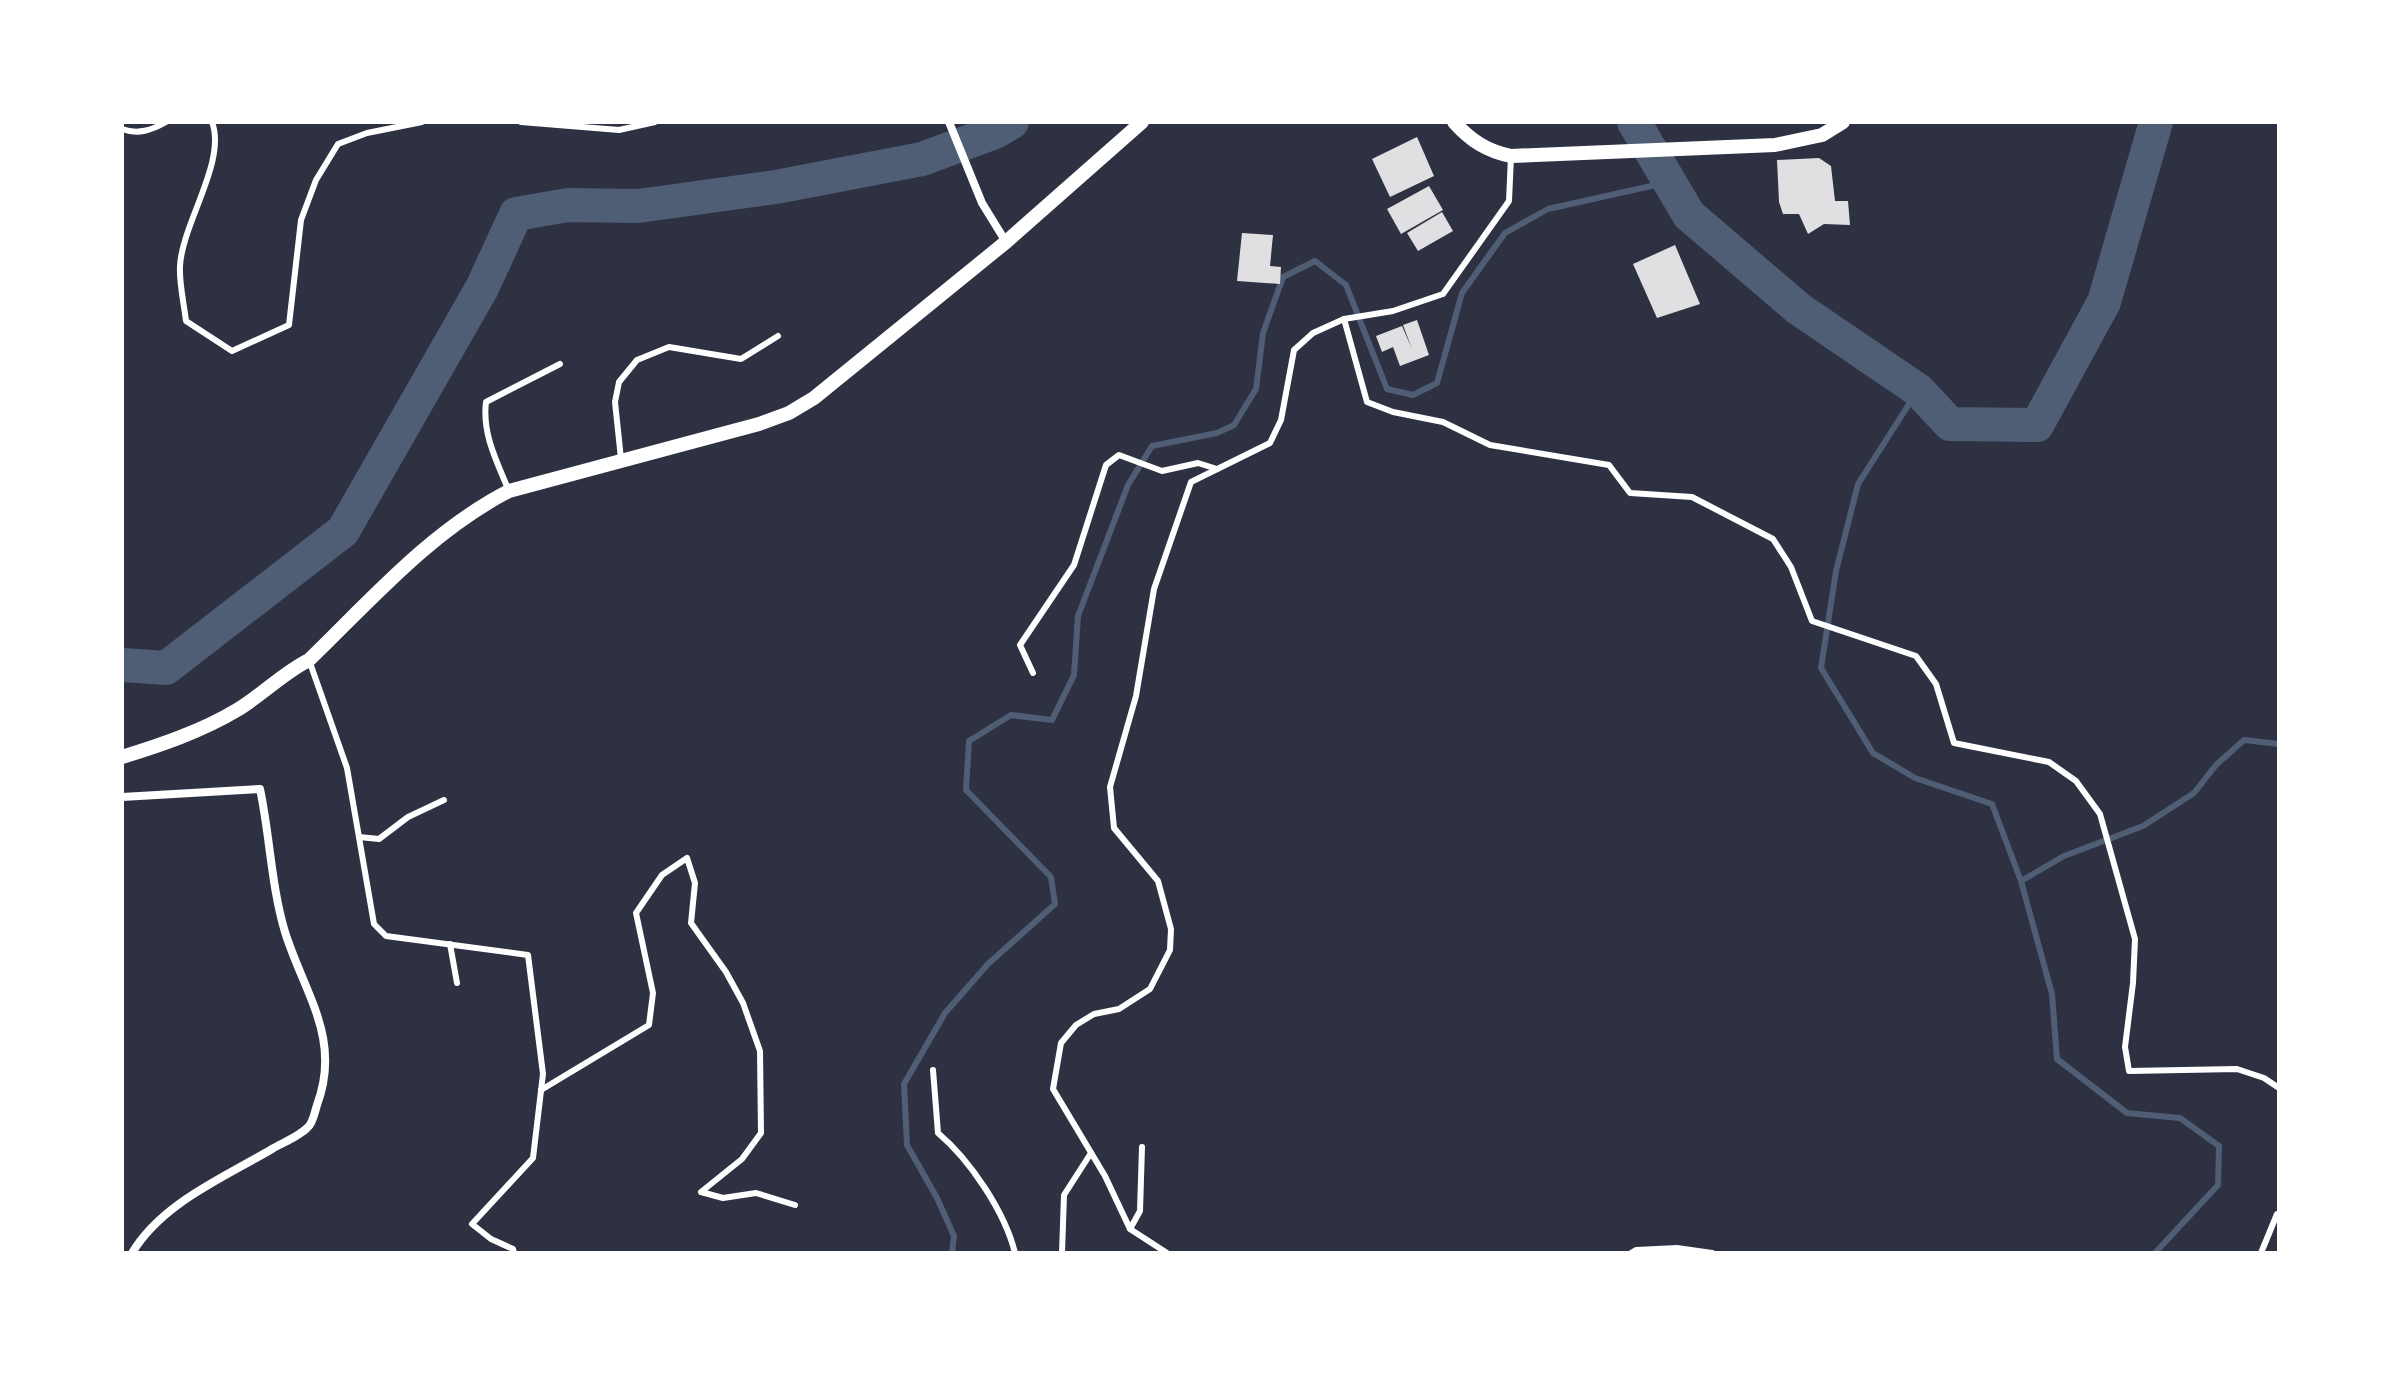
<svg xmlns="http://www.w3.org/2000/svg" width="2401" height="1375" font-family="Helvetica,sans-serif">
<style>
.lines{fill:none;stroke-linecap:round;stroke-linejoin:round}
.stream{stroke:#4f5d75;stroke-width:6}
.river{stroke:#4f5d75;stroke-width:34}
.building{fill:#e0e0e3}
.service{stroke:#fff;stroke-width:6}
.minor{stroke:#fff;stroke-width:8}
.tertiary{stroke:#fff;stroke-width:14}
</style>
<rect width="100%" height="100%" fill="#2d3142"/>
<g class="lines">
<g class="stream">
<path d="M 1918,390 L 1858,484 L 1836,571 L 1821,668 L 1873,753 L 1915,778 L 1992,804 L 2021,881 L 2052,994 L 2057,1059 L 2127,1113 L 2180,1118 L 2219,1146 L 2218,1185 L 2155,1253"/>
<path d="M 2021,881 L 2064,856 L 2143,826 L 2194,793 L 2216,765 L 2244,740 L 2279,744"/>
<path d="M 952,1253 L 954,1236 L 937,1198 L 907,1145 L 904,1084 L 945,1013 L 988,964 L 1055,904 L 1051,877 L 966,790 L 969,741 L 1011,715 L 1052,720 L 1074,675 L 1078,616 L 1128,485 L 1152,446 L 1217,433 L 1234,425 L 1256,389 L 1263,333 L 1283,277 L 1315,261 L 1346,285 L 1387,389 L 1413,395 L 1437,383 L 1462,293 L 1505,233 L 1548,209 L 1669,182"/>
</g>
<g class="river">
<path d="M 1634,122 L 1689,215 L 1799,309 L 1918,390 L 1950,424 L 2037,425 L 2104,302 L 2156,122"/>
<path d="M 122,665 L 166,668 L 343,531 L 482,288 L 516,214 L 568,205 L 638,206 L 776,187 L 922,159 L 995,132 L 1012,122"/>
</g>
</g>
<g class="building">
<path d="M 1417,137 L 1434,176 L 1390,197 L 1372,159 Z"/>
<path d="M 1819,158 L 1831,166 L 1835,201 L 1848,201 L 1850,225 L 1824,224 L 1808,234 L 1799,214 L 1783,214 L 1779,202 L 1777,160 Z"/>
<path d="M 1429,186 L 1443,210 L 1401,234 L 1387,209 Z"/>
<path d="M 1442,212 L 1453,231 L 1418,251 L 1407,233 Z"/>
<path d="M 1242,233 L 1273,235 L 1270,266 L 1281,267 L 1280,284 L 1237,281 Z"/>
<path d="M 1675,245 L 1700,304 L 1657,318 L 1633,264 Z"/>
<path d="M 1417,320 L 1429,355 L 1400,366 L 1393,347 L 1382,352 L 1376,336 L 1402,326 L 1412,349 L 1403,325 Z"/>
</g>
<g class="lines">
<g class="service">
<path d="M 212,122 C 227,161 182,224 180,266 C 179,283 184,304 186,321 L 232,351 L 289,325 L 301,220 L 316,180 L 338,144 L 367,133 L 422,122"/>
<path d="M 521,122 L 619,130 L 655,122"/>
<path d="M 122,129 C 138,135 152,130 166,122"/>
<path d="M 1344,319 L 1367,402 L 1393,412 L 1443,422 L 1490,445 L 1609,465 L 1630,493 L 1692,497 L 1773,539 L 1791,567 L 1812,621 L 1916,656 L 1936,684 L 1954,743 L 2049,762 L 2076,781 L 2100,814 L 2135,939 L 2133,983 L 2125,1047 L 2129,1071 L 2237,1069 L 2264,1078 L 2279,1088"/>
<path d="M 621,459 L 615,402 L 619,382 L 637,360 L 669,347 L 741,359 L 778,336"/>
<path d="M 509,491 C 497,462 482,434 486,402 L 560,364"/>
<path d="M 309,660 L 347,768 L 374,924 L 386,936 L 528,955 L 543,1074 L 533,1158 L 472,1224 L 491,1239 L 513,1249 L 514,1253"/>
<path d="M 1033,673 L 1020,645 L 1074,565 L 1106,465 L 1119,455 L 1162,471 L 1198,463 L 1217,469"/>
<path d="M 359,837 L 379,839 L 408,817 L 444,800"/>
<path d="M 450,944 L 457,983"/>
<path d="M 933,1070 L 938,1133 C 970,1160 1005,1212 1015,1253"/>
<path d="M 541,1090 L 649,1025 L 653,993 L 636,913 L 662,875 L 687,858 L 695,883 L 691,923 L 726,972 L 743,1003 L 760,1051 L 761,1133 L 742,1159 L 701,1192 L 723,1198 L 756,1193 L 795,1205"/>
<path d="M 1130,1229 L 1140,1211 L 1142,1147"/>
<path d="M 1062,1253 L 1064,1195 L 1091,1153"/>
<path d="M 1167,1253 L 1130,1229 L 1105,1176 L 1053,1089 L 1061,1043 L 1076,1025 L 1094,1014 L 1119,1009 L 1150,989 L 1170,950 L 1171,929 L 1158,881 L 1114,828 L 1110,787 L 1136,696 L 1154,589 L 1191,482 L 1270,443 L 1281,420 L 1294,350 L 1313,333 L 1344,319 L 1393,311 L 1443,294 L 1509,201 L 1511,156"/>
<path d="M 1631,1253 L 1636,1250 L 1677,1248 L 1712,1253"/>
<path d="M 2261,1253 L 2277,1214"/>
</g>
<g class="minor">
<path d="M 949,122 L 982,203 L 1006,242"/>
<path d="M 122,797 L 260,789 C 270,836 271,885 285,932 C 304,993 342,1038 317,1105 C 315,1111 313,1123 308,1127 C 300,1136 282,1143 272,1149 C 223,1178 162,1203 132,1253"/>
</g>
<g class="tertiary">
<path d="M 1454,122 C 1471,141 1487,151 1511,156 L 1775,145 L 1822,135 L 1843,122"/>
<path d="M 122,757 C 161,745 202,731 237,710 C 262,695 283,673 309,660 C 371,600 431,531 509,491 L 759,424 L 789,413 L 814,398 L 1006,242 L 1142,122"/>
</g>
</g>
<rect width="2401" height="1375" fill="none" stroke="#ffffff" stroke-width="248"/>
</svg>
